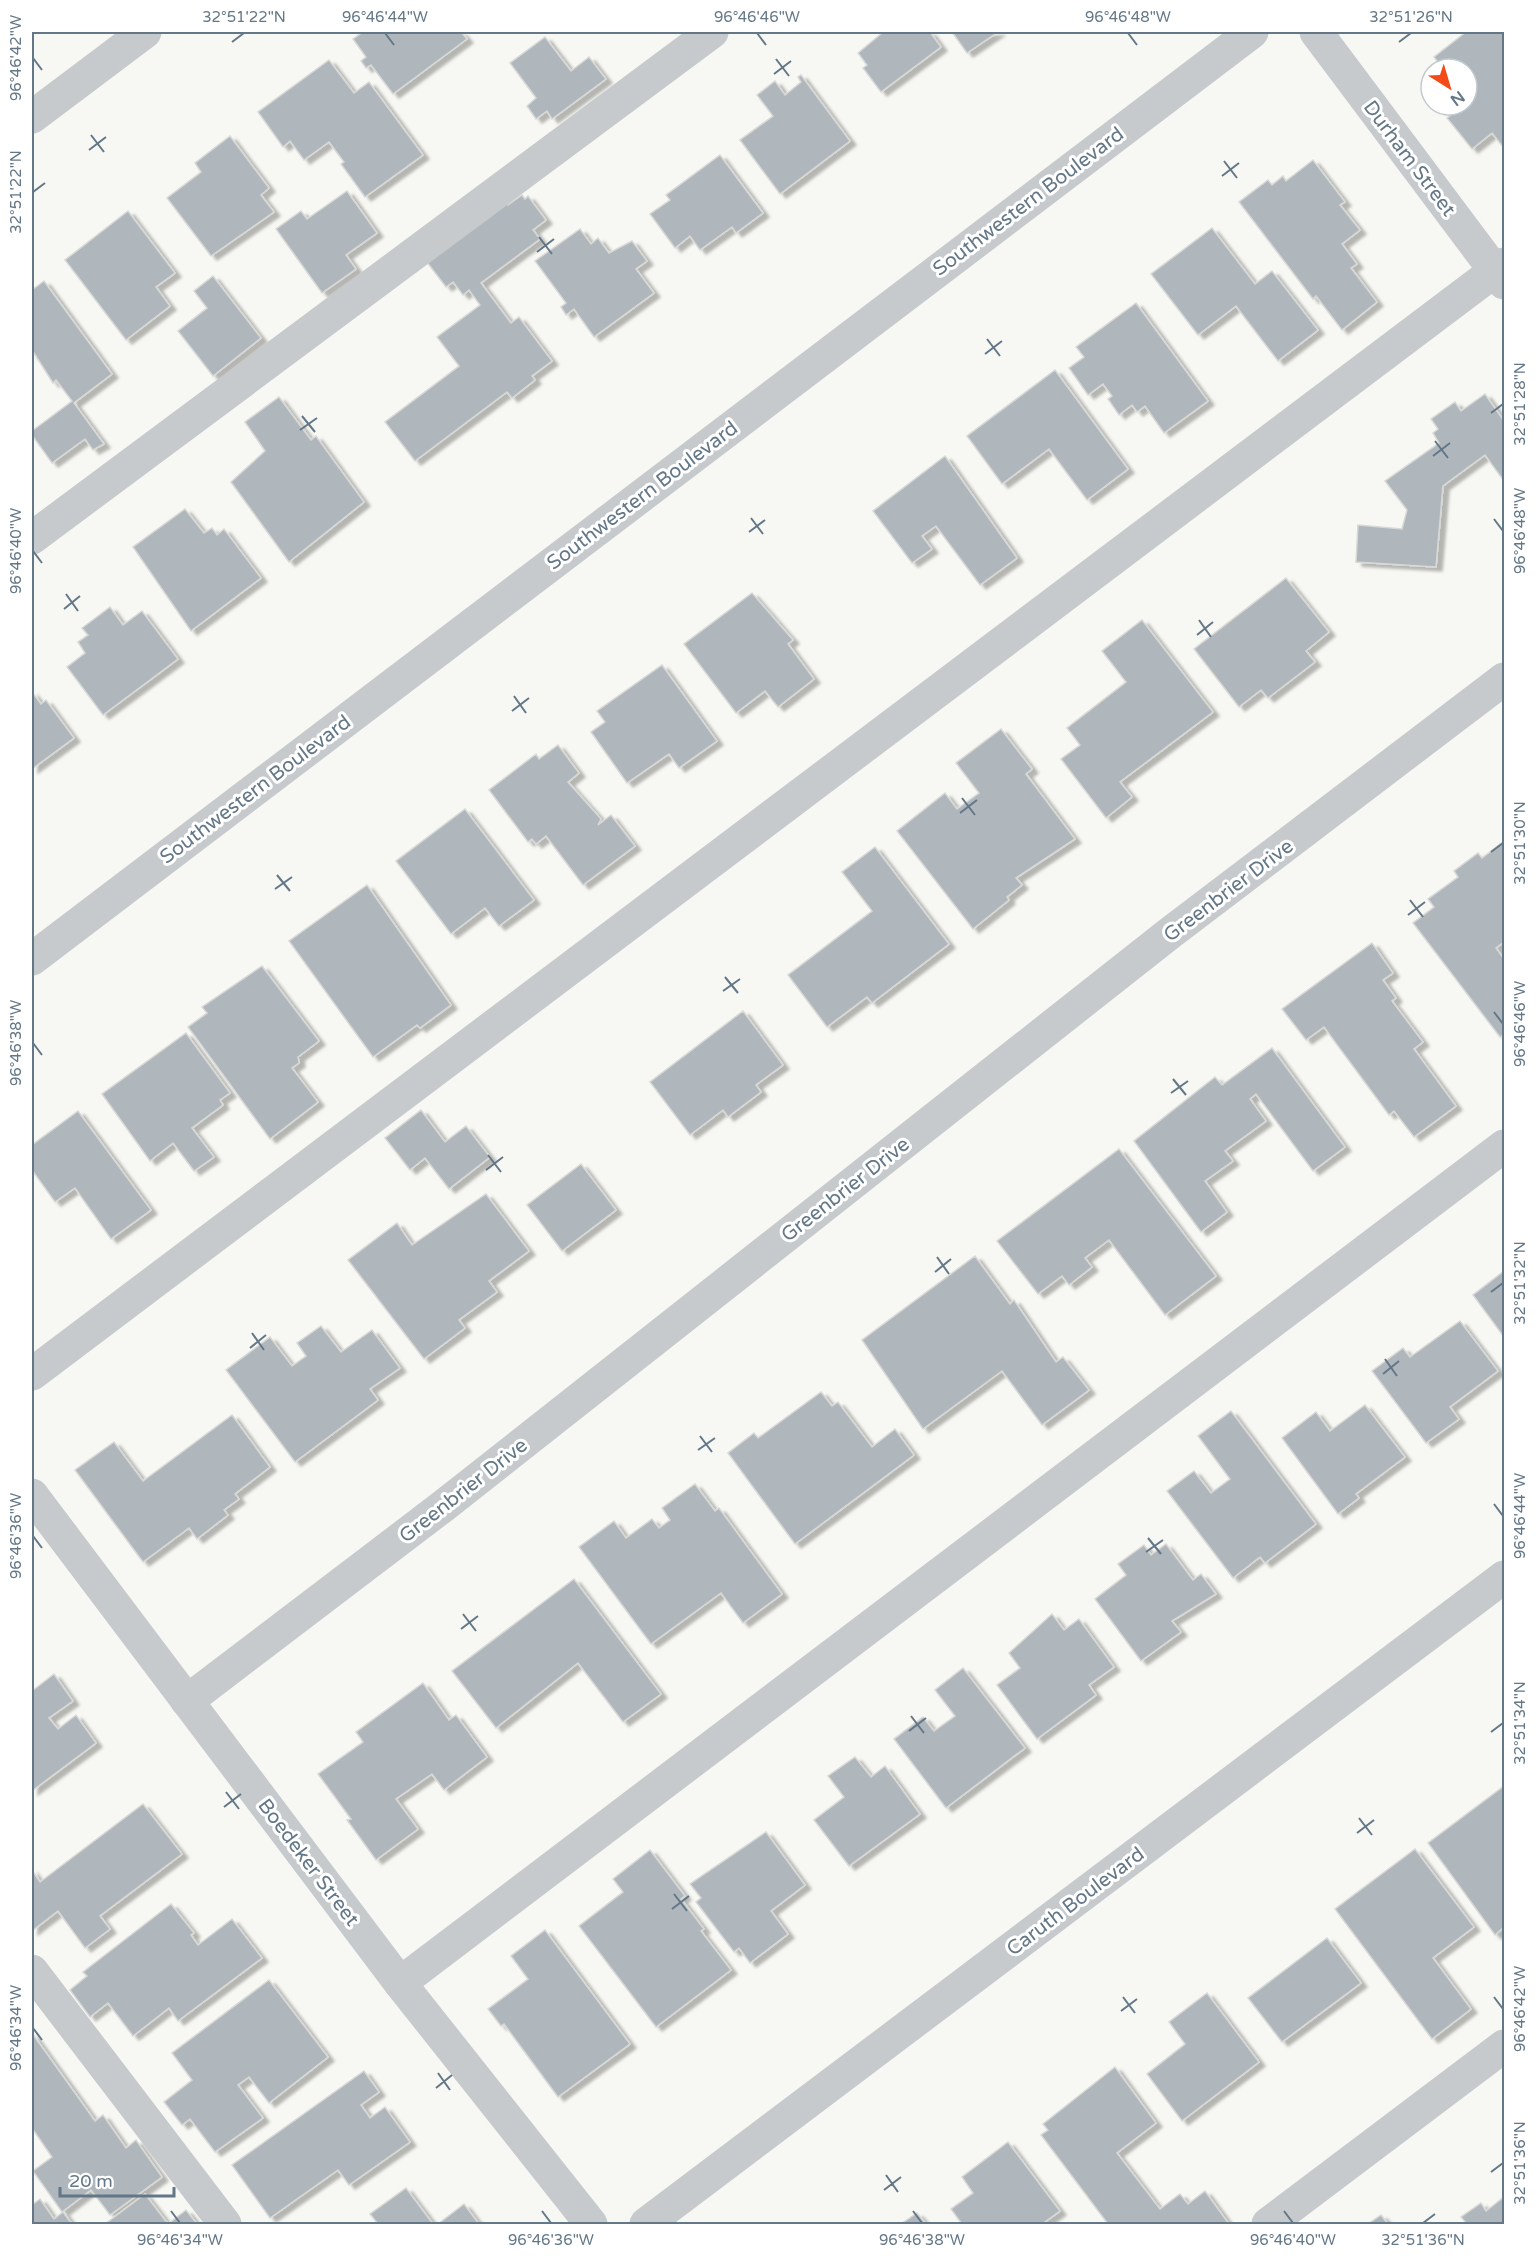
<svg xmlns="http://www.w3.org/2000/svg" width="1536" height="2256" font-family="'Varela Round',sans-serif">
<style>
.building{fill:#afb7bd;stroke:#d8d8d6;stroke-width:1.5;filter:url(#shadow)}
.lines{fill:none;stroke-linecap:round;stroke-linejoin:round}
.minor{stroke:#c6cacd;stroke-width:33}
.ticks{fill:none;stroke:#637787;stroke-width:2}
.labels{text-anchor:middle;stroke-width:6;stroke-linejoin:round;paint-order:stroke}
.street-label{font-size:20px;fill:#637787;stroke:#fff}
.neatline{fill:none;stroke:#637787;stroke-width:2}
.ticks-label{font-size:15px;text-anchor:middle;fill:#637787}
</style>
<defs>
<filter id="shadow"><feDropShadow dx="6" dy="4" stdDeviation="1.5" flood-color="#0004"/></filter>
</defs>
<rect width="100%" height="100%" fill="#f7f7f3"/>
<g class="building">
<path d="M 363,32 L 461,32 L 467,39 L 393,94 L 371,65 L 366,68 L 361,61 L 366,57 L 353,39 Z"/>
<path d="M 881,32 L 930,32 L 941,47 L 881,92 L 863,68 L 867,65 L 858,53 L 882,33 Z"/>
<path d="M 952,32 L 998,32 L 967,53 Z"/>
<path d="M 1466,32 L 1504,32 L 1504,148 L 1492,133 L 1472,149 L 1447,118 L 1464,105 L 1467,105 L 1469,101 L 1467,99 L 1467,69 L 1443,69 L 1434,57 Z"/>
<path d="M 545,37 L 571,71 L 589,57 L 606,79 L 552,119 L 547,111 L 536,119 L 527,106 L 536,98 L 510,63 Z"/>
<path d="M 329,60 L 354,93 L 369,82 L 423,155 L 365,197 L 341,164 L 344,162 L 329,142 L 304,160 L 290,141 L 283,147 L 258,112 Z"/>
<path d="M 801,75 L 850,141 L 780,194 L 740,140 L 773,116 L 757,95 L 775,81 L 785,95 L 801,82 L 798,77 Z"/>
<path d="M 230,136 L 269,188 L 261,195 L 274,212 L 211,256 L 167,198 L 201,172 L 195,163 Z"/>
<path d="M 720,155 L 763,213 L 736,233 L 732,227 L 700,250 L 690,236 L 675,248 L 650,214 L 670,200 L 666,195 Z"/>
<path d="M 1313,160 L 1345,202 L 1340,205 L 1360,230 L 1342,244 L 1357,264 L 1351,268 L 1377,302 L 1342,330 L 1316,296 L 1313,299 L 1239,202 L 1268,180 L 1272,185 L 1283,176 L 1286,181 Z"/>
<path d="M 347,191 L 377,233 L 346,255 L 356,269 L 322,293 L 276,229 L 301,211 L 307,219 Z"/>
<path d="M 522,195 L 525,199 L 528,196 L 546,220 L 533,230 L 540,239 L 481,283 L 511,323 L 519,317 L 552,361 L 532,376 L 535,380 L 512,398 L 507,392 L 415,461 L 385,422 L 459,366 L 437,337 L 480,305 L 469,290 L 463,295 L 453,282 L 446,287 L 423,257 L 502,197 L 508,205 Z"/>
<path d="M 128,211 L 175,273 L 156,287 L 170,306 L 126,340 L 65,260 Z"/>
<path d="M 1212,228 L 1255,284 L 1272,271 L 1318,330 L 1278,361 L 1236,306 L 1198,335 L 1151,274 Z"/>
<path d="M 580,229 L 591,244 L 598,238 L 609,253 L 632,241 L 647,261 L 636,269 L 654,293 L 594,337 L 574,309 L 566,315 L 561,307 L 566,303 L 535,261 Z"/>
<path d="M 213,276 L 261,338 L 213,376 L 178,331 L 207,308 L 194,291 Z"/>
<path d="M 44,281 L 112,374 L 74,403 L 104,444 L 93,450 L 85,439 L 52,463 L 32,435 L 32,431 L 72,401 L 56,380 L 53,383 L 34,353 L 32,355 L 32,290 Z"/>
<path d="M 1136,303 L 1208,401 L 1164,433 L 1145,406 L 1137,412 L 1132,405 L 1119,415 L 1108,399 L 1112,396 L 1103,384 L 1088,395 L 1069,368 L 1084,357 L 1076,347 Z"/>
<path d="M 1055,370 L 1128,469 L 1087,500 L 1049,449 L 1002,484 L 967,436 Z"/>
<path d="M 1485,394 L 1504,421 L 1504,481 L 1485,455 L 1443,486 L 1436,567 L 1356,562 L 1358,525 L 1402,529 L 1407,510 L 1385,481 L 1439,443 L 1433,433 L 1438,429 L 1431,419 L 1455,402 L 1461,411 Z"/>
<path d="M 279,397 L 311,440 L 316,436 L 364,502 L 289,562 L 231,482 L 265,451 L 245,422 Z"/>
<path d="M 945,456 L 1017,558 L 980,585 L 936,526 L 922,536 L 932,549 L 912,563 L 873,511 Z"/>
<path d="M 185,509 L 204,533 L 212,528 L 217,535 L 224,529 L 261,578 L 191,631 L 133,547 Z"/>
<path d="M 1286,578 L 1329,632 L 1306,651 L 1315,662 L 1268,698 L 1261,690 L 1239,707 L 1194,649 Z"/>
<path d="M 752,593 L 793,640 L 788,644 L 814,679 L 778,707 L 765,691 L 736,713 L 684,644 Z"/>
<path d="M 110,607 L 123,625 L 142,611 L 178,659 L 103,715 L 67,667 L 85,653 L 78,642 L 88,635 L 82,628 Z"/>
<path d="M 1142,620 L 1213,712 L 1120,782 L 1132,797 L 1106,818 L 1061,759 L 1080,745 L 1067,728 L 1126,682 L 1102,651 Z"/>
<path d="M 662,665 L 717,741 L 679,768 L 669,754 L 627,783 L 591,732 L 605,722 L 597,711 Z"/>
<path d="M 32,692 L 41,704 L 46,700 L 74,738 L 32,769 Z"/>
<path d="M 1001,729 L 1032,769 L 1026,774 L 1075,839 L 1016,878 L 1022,885 L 1007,897 L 1009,900 L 973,929 L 897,831 L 945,793 L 957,809 L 979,793 L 956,763 Z"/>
<path d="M 558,745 L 579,773 L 568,782 L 601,819 L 598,825 L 611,815 L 635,846 L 583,885 L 546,836 L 536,844 L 532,839 L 528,842 L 489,790 L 536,754 L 539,759 Z"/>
<path d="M 465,809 L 534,900 L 499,926 L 485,908 L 451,934 L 396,861 Z"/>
<path d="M 1504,841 L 1504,942 L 1496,948 L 1504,959 L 1504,1034 L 1500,1037 L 1413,923 L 1434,907 L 1428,899 L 1458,877 L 1454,871 L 1478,853 L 1482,858 Z"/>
<path d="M 875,847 L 949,944 L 872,1003 L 867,997 L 827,1027 L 788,975 L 872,911 L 842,872 Z"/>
<path d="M 367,885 L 451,1005 L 420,1028 L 417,1025 L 373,1057 L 289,941 Z"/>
<path d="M 1372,943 L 1393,973 L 1383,980 L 1396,998 L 1392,1001 L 1423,1042 L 1414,1049 L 1456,1106 L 1414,1137 L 1394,1111 L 1389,1115 L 1324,1027 L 1306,1040 L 1282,1009 Z"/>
<path d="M 262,966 L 319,1041 L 298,1057 L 299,1063 L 292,1068 L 318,1102 L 270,1139 L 188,1027 L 207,1013 L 202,1007 Z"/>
<path d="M 743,1011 L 783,1065 L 756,1085 L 761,1092 L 728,1117 L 723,1110 L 690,1135 L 650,1082 Z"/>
<path d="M 186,1033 L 230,1093 L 220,1100 L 223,1105 L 192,1128 L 214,1157 L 194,1171 L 173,1143 L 150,1161 L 102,1094 Z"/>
<path d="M 1272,1048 L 1345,1147 L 1313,1171 L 1256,1094 L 1250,1099 L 1266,1121 L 1225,1151 L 1233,1161 L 1205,1181 L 1227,1212 L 1201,1232 L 1134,1141 L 1215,1077 L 1222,1085 Z"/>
<path d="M 421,1110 L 445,1142 L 466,1126 L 490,1157 L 449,1189 L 425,1158 L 410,1170 L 385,1138 Z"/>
<path d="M 78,1111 L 151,1210 L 111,1239 L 75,1188 L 55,1202 L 32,1170 L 32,1145 Z"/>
<path d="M 1119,1149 L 1216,1276 L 1165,1315 L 1109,1240 L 1085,1258 L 1092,1267 L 1069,1285 L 1062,1276 L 1038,1294 L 997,1241 Z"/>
<path d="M 581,1164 L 616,1210 L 562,1251 L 527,1205 Z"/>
<path d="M 486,1194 L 529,1251 L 489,1281 L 497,1292 L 459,1320 L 465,1328 L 424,1359 L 348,1260 L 397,1223 L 412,1245 Z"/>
<path d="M 975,1256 L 1010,1304 L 1014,1300 L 1056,1362 L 1063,1357 L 1089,1390 L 1042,1425 L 1002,1371 L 923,1429 L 862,1340 Z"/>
<path d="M 1504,1271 L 1504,1337 L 1473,1295 Z"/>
<path d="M 1460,1321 L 1498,1371 L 1450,1407 L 1459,1419 L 1426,1443 L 1372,1371 L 1403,1348 L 1410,1357 Z"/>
<path d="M 321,1326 L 341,1352 L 372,1330 L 400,1368 L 370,1389 L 378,1400 L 295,1462 L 226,1370 L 270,1337 L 292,1366 L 306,1356 L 297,1343 Z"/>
<path d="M 821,1392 L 832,1406 L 838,1402 L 872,1447 L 895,1429 L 914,1455 L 795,1544 L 728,1453 L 754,1433 L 758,1438 Z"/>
<path d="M 1365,1405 L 1405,1457 L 1356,1494 L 1359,1498 L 1338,1514 L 1282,1438 L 1316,1412 L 1330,1431 Z"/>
<path d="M 1231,1411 L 1316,1524 L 1265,1563 L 1260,1557 L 1233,1578 L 1167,1491 L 1194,1471 L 1211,1493 L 1230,1479 L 1198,1436 Z"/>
<path d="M 232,1415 L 270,1467 L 235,1494 L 239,1499 L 224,1510 L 228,1515 L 197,1539 L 189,1528 L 143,1562 L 75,1470 L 114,1442 L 143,1481 Z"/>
<path d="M 695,1484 L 715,1511 L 719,1508 L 782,1594 L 743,1623 L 721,1593 L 651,1644 L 579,1547 L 614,1521 L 626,1538 L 652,1519 L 659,1528 L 670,1520 L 662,1508 Z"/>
<path d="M 1166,1544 L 1193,1580 L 1201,1574 L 1216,1594 L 1172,1621 L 1181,1632 L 1141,1661 L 1095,1599 L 1126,1575 L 1118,1564 L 1144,1545 L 1151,1555 Z"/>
<path d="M 574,1579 L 661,1694 L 623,1722 L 578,1663 L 496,1728 L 452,1671 Z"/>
<path d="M 1052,1614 L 1064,1630 L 1079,1619 L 1114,1667 L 1089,1685 L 1096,1695 L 1037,1739 L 997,1685 L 1020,1668 L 1009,1653 Z"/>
<path d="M 963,1668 L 1025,1748 L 946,1808 L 894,1739 L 923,1717 L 934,1731 L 955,1716 L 935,1690 Z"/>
<path d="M 54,1674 L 73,1701 L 49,1718 L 58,1729 L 76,1715 L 96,1743 L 32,1791 L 32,1691 Z"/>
<path d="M 423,1683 L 449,1720 L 456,1715 L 487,1757 L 444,1790 L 432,1774 L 396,1799 L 418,1829 L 376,1860 L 347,1820 L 351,1819 L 318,1774 L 363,1742 L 356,1732 Z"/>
<path d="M 855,1757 L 871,1777 L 885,1766 L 920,1814 L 849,1866 L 814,1820 L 844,1797 L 828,1776 Z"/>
<path d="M 1504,1786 L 1504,1927 L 1495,1935 L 1428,1843 Z"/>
<path d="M 143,1804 L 182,1854 L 100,1916 L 110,1929 L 85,1948 L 58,1911 L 32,1931 L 32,1870 L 40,1882 Z"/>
<path d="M 766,1832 L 805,1885 L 771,1911 L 788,1934 L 750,1963 L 739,1948 L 734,1952 L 696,1902 L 701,1898 L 690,1884 Z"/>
<path d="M 1415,1849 L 1474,1927 L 1433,1958 L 1471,2009 L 1432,2039 L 1335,1909 Z"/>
<path d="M 650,1850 L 685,1896 L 681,1899 L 704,1929 L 701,1931 L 731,1970 L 656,2027 L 579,1926 L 623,1892 L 613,1879 Z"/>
<path d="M 171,1904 L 194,1933 L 191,1935 L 198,1945 L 232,1919 L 262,1958 L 178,2021 L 169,2008 L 133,2036 L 108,2003 L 90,2017 L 70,1990 L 87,1976 L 83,1972 Z"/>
<path d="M 545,1930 L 630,2044 L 558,2097 L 504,2024 L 501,2026 L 488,2009 L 528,1979 L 511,1956 Z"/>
<path d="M 1327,1938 L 1361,1983 L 1282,2042 L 1248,1998 Z"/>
<path d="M 269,1980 L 328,2057 L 269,2103 L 249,2077 L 238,2085 L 263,2118 L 215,2152 L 190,2119 L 182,2125 L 164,2102 L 192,2080 L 172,2053 Z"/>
<path d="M 1207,1993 L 1259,2062 L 1182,2121 L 1147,2074 L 1185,2044 L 1169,2022 Z"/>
<path d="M 32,2033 L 95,2121 L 103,2115 L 126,2148 L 136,2140 L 162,2177 L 110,2215 L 91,2190 L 62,2212 L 33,2171 L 52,2157 L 32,2128 Z"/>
<path d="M 1115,2067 L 1156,2123 L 1117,2153 L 1160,2209 L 1180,2194 L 1188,2204 L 1205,2191 L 1229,2224 L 1108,2224 L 1041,2135 L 1048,2130 L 1043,2124 Z"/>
<path d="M 364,2071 L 379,2092 L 361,2105 L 370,2118 L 385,2107 L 410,2142 L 349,2185 L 338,2170 L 270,2218 L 232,2165 Z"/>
<path d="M 1008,2142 L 1060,2211 L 1042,2224 L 962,2224 L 951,2209 L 973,2193 L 962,2177 Z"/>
<path d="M 406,2188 L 433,2224 L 378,2224 L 370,2214 Z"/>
<path d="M 145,2194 L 168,2224 L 186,2210 L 197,2224 L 105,2224 Z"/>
<path d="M 1504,2197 L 1504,2224 L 1467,2224 L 1461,2217 L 1481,2203 L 1486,2211 Z"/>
<path d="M 40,2199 L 54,2219 L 63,2212 L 72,2224 L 32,2224 L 32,2205 Z"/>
<path d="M 464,2204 L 479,2224 L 438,2224 Z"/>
<path d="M 917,2213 L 926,2224 L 901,2224 Z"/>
<path d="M 1381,2215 L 1388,2224 L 1368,2224 Z"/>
</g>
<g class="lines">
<g class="minor">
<path d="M 1316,32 L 1504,283"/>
<path d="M 32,117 L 145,32"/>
<path d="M 32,538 L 712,32"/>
<path d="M 32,959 L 1252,32"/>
<path d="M 32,1374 L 1504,264"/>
<path d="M 32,1495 L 400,1983 L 591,2224"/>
<path d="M 187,1701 L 442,1507 L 1170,933 L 1504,679"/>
<path d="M 32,1971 L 225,2224"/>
<path d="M 400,1983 L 1504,1146"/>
<path d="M 646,2224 L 1504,1577"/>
<path d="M 1268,2224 L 1504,2046"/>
</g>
</g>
<path class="ticks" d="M 385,33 L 394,45M 757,33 L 766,45M 1128,33 L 1137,45M 232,42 L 244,33M 1399,42 L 1411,33M 33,58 L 42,70M 776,59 L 789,76M 774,74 L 791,61M 91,135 L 104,152M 89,150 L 106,137M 1224,161 L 1237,178M 1222,176 L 1239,163M 33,192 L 45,183M 539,237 L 552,254M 537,252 L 554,239M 987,339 L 1000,356M 985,354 L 1002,341M 1491,413 L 1503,404M 302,416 L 315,432M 300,430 L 317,418M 1435,441 L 1448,458M 1433,456 L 1450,443M 751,518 L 763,534M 1494,519 L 1503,531M 749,532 L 765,520M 33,551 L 42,563M 66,594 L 78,611M 64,609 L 80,596M 1199,620 L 1211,637M 1197,635 L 1213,622M 514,696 L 526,713M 512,711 L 529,698M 962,798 L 975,815M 960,813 L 977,800M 1491,852 L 1503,843M 277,875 L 290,891M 275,889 L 292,877M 1410,900 L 1423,917M 1408,915 L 1425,902M 725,977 L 738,993M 723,991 L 740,979M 1494,1012 L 1503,1024M 33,1043 L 42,1055M 1173,1079 L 1186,1095M 1171,1093 L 1188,1081M 488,1155 L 501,1172M 486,1170 L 503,1157M 937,1257 L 949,1274M 935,1272 L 951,1259M 1491,1292 L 1503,1283M 252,1333 L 264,1350M 250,1348 L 266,1335M 1385,1359 L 1397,1376M 1383,1374 L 1399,1361M 700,1436 L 712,1452M 698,1450 L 715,1438M 1494,1504 L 1503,1516M 33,1536 L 42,1548M 1148,1538 L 1161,1554M 1146,1552 L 1163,1540M 463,1614 L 476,1631M 461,1629 L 478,1616M 911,1716 L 924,1733M 909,1731 L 926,1718M 1491,1732 L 1503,1723M 226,1792 L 239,1809M 224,1807 L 241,1794M 1359,1818 L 1372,1835M 1357,1833 L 1374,1820M 674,1894 L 687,1911M 672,1909 L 689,1896M 1123,1997 L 1135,2013M 1494,1997 L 1503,2009M 1121,2011 L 1137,1999M 33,2028 L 42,2040M 438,2073 L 450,2090M 436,2088 L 452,2075M 1491,2172 L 1503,2163M 886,2175 L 898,2192M 884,2190 L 901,2177M 171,2211 L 180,2223M 542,2211 L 551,2223M 913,2211 L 922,2223M 1284,2211 L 1293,2223M 1423,2223 L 1435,2214"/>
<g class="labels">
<g class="street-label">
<text transform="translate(1410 158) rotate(53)" y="7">Durham Street</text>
<text transform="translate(1028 201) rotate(-37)" y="7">Southwestern Boulevard</text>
<text transform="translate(642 495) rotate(-37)" y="7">Southwestern Boulevard</text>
<text transform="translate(255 789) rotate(-37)" y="7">Southwestern Boulevard</text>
<text transform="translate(1228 890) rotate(-37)" y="7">Greenbrier Drive</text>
<text transform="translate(845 1189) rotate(-38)" y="7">Greenbrier Drive</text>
<text transform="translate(463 1490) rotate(-38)" y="7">Greenbrier Drive</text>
<text transform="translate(309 1862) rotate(53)" y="7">Boedeker Street</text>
<text transform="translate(1075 1901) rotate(-37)" y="7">Caruth Boulevard</text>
</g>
</g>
<rect width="1536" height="2256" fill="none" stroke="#ffffff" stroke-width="66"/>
<g transform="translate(1449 87) rotate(143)"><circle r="28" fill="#ffffff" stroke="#c1c9cf" stroke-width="1.5"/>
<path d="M0-4.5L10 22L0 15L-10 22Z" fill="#f34a17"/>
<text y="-9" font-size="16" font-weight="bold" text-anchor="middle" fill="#637787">N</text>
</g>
<path d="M60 2187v9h114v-9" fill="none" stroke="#637787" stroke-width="3"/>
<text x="69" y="2187" font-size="18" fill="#637787" stroke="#ffffff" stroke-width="4.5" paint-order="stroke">20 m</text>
<rect x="33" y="33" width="1470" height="2190" class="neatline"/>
<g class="ticks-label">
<text x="244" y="22">32°51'22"N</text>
<text x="385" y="22">96°46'44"W</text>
<text x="757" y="22">96°46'46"W</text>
<text x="1128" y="22">96°46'48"W</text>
<text x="1411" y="22">32°51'26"N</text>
<text transform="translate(16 58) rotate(-90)" y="5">96°46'42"W</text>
<text transform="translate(16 192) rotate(-90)" y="5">32°51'22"N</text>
<text transform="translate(1520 404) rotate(-90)" y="5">32°51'28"N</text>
<text transform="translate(1520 531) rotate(-90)" y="5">96°46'48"W</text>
<text transform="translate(16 551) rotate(-90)" y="5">96°46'40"W</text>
<text transform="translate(1520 843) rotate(-90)" y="5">32°51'30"N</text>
<text transform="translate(1520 1024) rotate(-90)" y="5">96°46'46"W</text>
<text transform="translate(16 1043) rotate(-90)" y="5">96°46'38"W</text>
<text transform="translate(1520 1283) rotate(-90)" y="5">32°51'32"N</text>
<text transform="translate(1520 1516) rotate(-90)" y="5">96°46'44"W</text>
<text transform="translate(16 1536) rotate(-90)" y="5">96°46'36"W</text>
<text transform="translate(1520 1723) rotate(-90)" y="5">32°51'34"N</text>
<text transform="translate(1520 2009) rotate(-90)" y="5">96°46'42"W</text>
<text transform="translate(16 2028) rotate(-90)" y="5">96°46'34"W</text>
<text transform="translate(1520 2163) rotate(-90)" y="5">32°51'36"N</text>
<text x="180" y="2245">96°46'34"W</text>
<text x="551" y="2245">96°46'36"W</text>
<text x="922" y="2245">96°46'38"W</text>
<text x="1293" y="2245">96°46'40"W</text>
<text x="1423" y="2245">32°51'36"N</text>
</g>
</svg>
